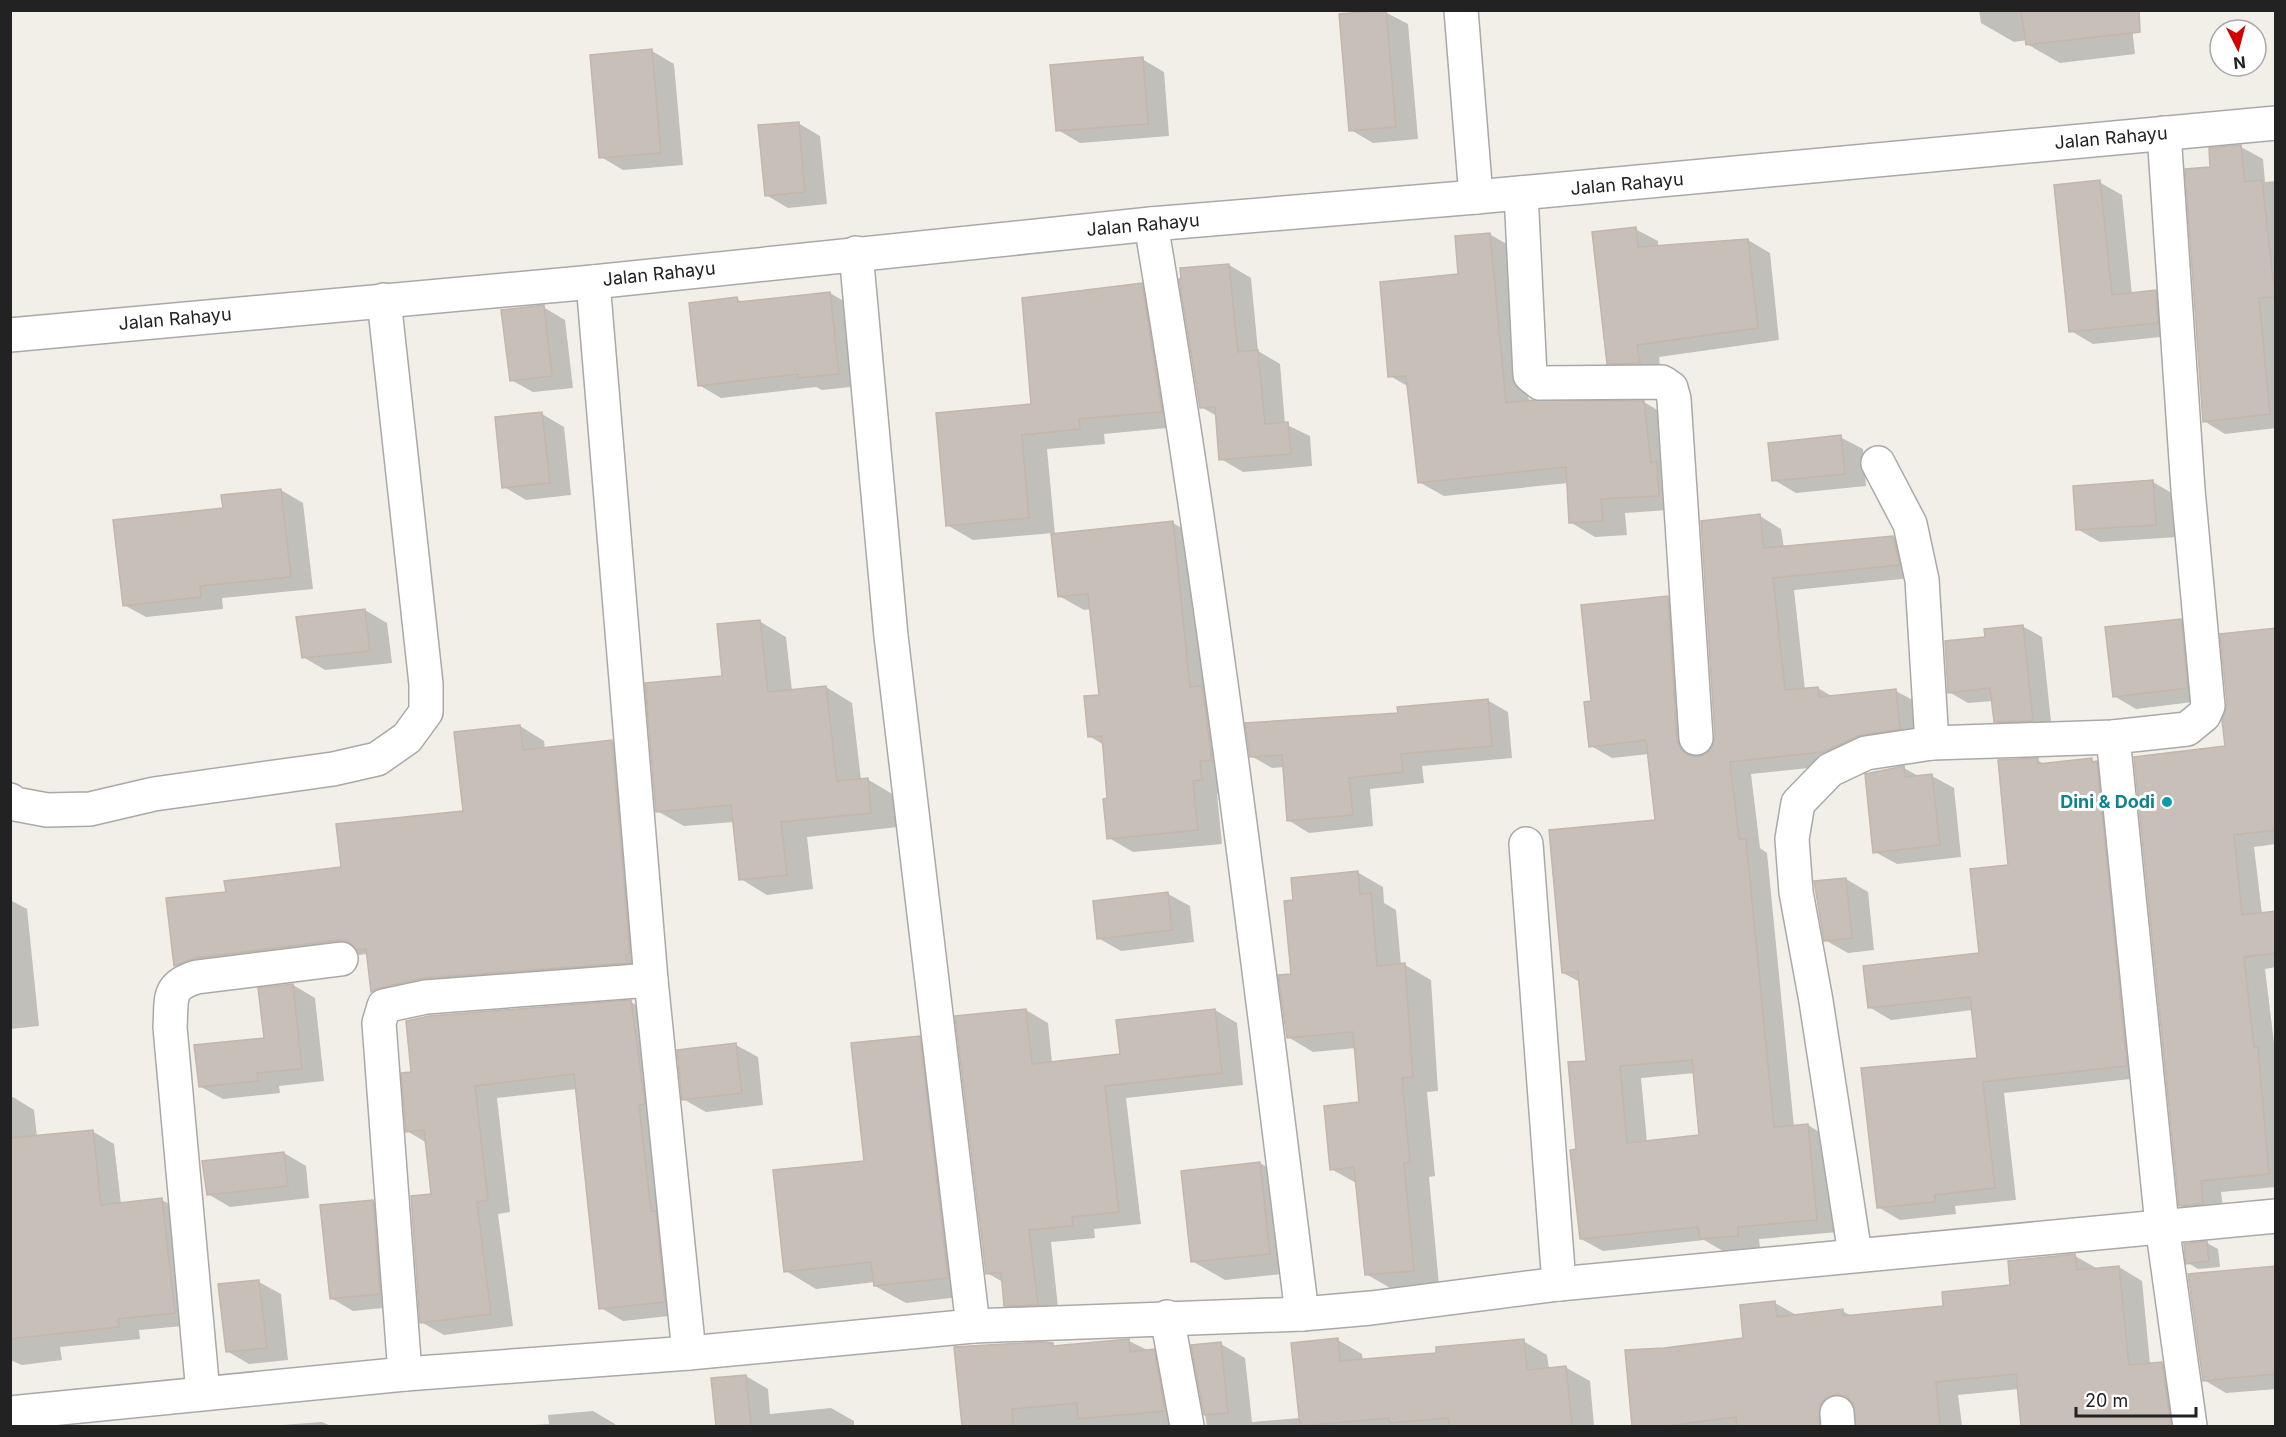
<svg xmlns="http://www.w3.org/2000/svg" width="2286" height="1437" font-family="Inter,sans-serif">
<style>
.shadow{fill:#0003;fill-rule:evenodd}
.building{fill:#c7bfb8;stroke:#c4b6ab;stroke-width:1.5;fill-rule:evenodd}
.lines{fill:none;stroke-linecap:round;stroke-linejoin:round}
.minor-casing{stroke:#a9a9a9;stroke-width:36}
.minor{stroke:#fff;stroke-width:33}
.culture-dot{fill:#0f9aa8;stroke:#fff;stroke-width:2}
.labels{text-anchor:middle;stroke-width:6;stroke-linejoin:round;paint-order:stroke}
.street-label{font-size:18px;fill:#222;stroke:#fff}
.culture-label{font-size:18px;font-weight:bold;fill:#0d838f;stroke:#fff;text-anchor:end}
</style>
<rect width="100%" height="100%" fill="#f2efe9"/>
<g class="shadow">
<path d="M 1979,10 L 2130,10 L 2135,54 L 2060,63 L 2027,44 L 2027,40 L 2014,42 L 1981,23 Z"/>
<path d="M 1385,12 L 1408,24 L 1418,139 L 1373,143 L 1351,130 Z"/>
<path d="M 652,51 L 674,64 L 683,165 L 623,170 L 601,157 Z"/>
<path d="M 1142,59 L 1164,72 L 1169,136 L 1080,143 L 1058,130 Z"/>
<path d="M 798,123 L 820,136 L 827,204 L 788,208 L 766,195 Z"/>
<path d="M 2241,147 L 2263,159 L 2265,182 L 2276,181 L 2276,428 L 2225,434 L 2204,421 L 2212,168 Z"/>
<path d="M 2099,182 L 2122,195 L 2132,295 L 2155,292 L 2178,305 L 2180,335 L 2093,344 L 2071,331 Z"/>
<path d="M 1635,229 L 1658,241 L 1658,246 L 1748,240 L 1770,253 L 1779,340 L 1659,357 L 1661,375 L 1631,376 L 1608,363 Z"/>
<path d="M 1489,234 L 1514,248 L 1529,402 L 1644,402 L 1669,417 L 1683,509 L 1625,513 L 1627,535 L 1595,537 L 1570,522 L 1568,483 L 1444,496 L 1419,482 L 1409,387 L 1390,376 Z"/>
<path d="M 1229,265 L 1251,278 L 1258,351 L 1280,364 L 1285,424 L 1310,436 L 1312,466 L 1243,472 L 1221,459 L 1217,416 L 1201,407 Z"/>
<path d="M 1141,285 L 1167,300 L 1187,426 L 1104,434 L 1105,444 L 1047,449 L 1055,535 L 1173,523 L 1197,537 L 1226,793 L 1217,794 L 1222,844 L 1133,852 L 1109,838 L 1109,800 L 1104,745 L 1089,736 L 1100,696 L 1091,609 L 1084,610 L 1059,596 L 1053,533 L 973,540 L 947,525 L 1033,405 Z"/>
<path d="M 830,293 L 852,306 L 860,386 L 822,390 L 816,387 L 721,398 L 699,385 L 737,299 L 744,303 Z"/>
<path d="M 543,307 L 565,320 L 573,388 L 533,392 L 511,380 Z"/>
<path d="M 542,414 L 564,427 L 571,495 L 526,500 L 504,487 Z"/>
<path d="M 1840,437 L 1863,449 L 1866,486 L 1796,493 L 1774,480 Z"/>
<path d="M 2153,482 L 2175,495 L 2178,537 L 2100,542 L 2077,529 Z"/>
<path d="M 281,490 L 303,503 L 313,589 L 222,598 L 223,609 L 146,617 L 124,605 L 224,510 Z"/>
<path d="M 1760,516 L 1781,529 L 1784,548 L 1893,537 L 1915,550 L 1921,577 L 1794,590 L 1805,690 L 1818,688 L 1833,697 L 1896,691 L 1918,703 L 1922,741 L 1846,764 L 1751,774 L 1760,848 L 1767,853 L 1794,1127 L 1808,1125 L 1829,1138 L 1838,1232 L 1759,1239 L 1760,1248 L 1723,1251 L 1704,1240 L 1603,1251 L 1581,1239 L 1578,1150 L 1588,1062 L 1580,982 L 1563,973 L 1656,821 L 1649,754 L 1612,758 L 1591,746 L 1593,702 L 1668,598 L 1689,610 L 1699,753 L 1700,757 L 1708,754 L 1714,747 ZM 1695,1073 L 1701,1136 L 1647,1142 L 1641,1078 Z"/>
<path d="M 365,610 L 387,623 L 392,663 L 325,670 L 303,657 Z"/>
<path d="M 2181,620 L 2203,633 L 2209,700 L 2136,709 L 2114,696 Z"/>
<path d="M 759,621 L 786,637 L 792,691 L 826,687 L 852,703 L 861,780 L 867,779 L 894,795 L 898,827 L 807,837 L 813,889 L 767,895 L 741,879 L 734,822 L 684,826 L 657,811 L 724,677 Z"/>
<path d="M 2022,626 L 2042,637 L 2052,731 L 2014,732 L 1995,721 L 1993,701 L 1968,703 L 1949,692 L 1986,638 Z"/>
<path d="M 2276,630 L 2276,844 L 2254,847 L 2262,914 L 2276,913 L 2276,967 L 2265,969 L 2276,1059 L 2276,1187 L 2221,1192 L 2224,1216 L 2201,1218 L 2180,1205 L 2227,747 Z"/>
<path d="M 1487,700 L 1508,712 L 1512,758 L 1422,766 L 1424,783 L 1370,789 L 1373,826 L 1309,833 L 1288,820 L 1285,767 L 1272,768 L 1251,756 L 1399,715 Z"/>
<path d="M 520,726 L 544,741 L 545,749 L 612,742 L 636,756 L 654,967 L 397,1005 L 373,991 L 367,954 L 220,972 L 200,980 L 175,966 L 168,899 L 227,893 L 343,868 L 464,812 Z"/>
<path d="M 2037,760 L 2046,765 L 2092,760 L 2113,772 L 2148,1077 L 2004,1093 L 2016,1200 L 1955,1206 L 1956,1214 L 1900,1220 L 1878,1207 L 1979,1060 L 1973,1010 L 1891,1020 L 1869,1007 L 1981,955 L 2010,866 Z"/>
<path d="M 1904,768 L 1920,777 L 1932,776 L 1954,788 L 1961,857 L 1897,864 L 1875,852 Z"/>
<path d="M 1357,872 L 1383,887 L 1384,903 L 1396,910 L 1401,965 L 1405,965 L 1431,980 L 1438,1091 L 1427,1092 L 1435,1176 L 1429,1177 L 1439,1285 L 1392,1289 L 1366,1274 L 1358,1184 L 1331,1169 L 1361,1104 L 1356,1048 L 1313,1052 L 1288,1037 L 1295,902 Z"/>
<path d="M 1846,879 L 1868,892 L 1874,950 L 1848,953 L 1825,940 Z"/>
<path d="M 1168,894 L 1190,906 L 1194,942 L 1121,951 L 1098,938 Z"/>
<path d="M 10,900 L 27,909 L 39,1026 L 10,1029 Z"/>
<path d="M 293,985 L 315,998 L 324,1081 L 279,1086 L 280,1093 L 223,1099 L 201,1087 L 265,1039 Z"/>
<path d="M 631,1002 L 653,1015 L 687,1314 L 623,1321 L 601,1308 L 577,1089 L 497,1098 L 510,1212 L 498,1214 L 513,1326 L 444,1335 L 421,1322 L 433,1195 L 427,1143 L 407,1131 L 413,1073 Z"/>
<path d="M 1026,1010 L 1048,1023 L 1052,1063 L 1121,1055 L 1215,1010 L 1237,1023 L 1243,1085 L 1126,1098 L 1141,1224 L 1094,1229 L 1095,1238 L 1051,1242 L 1059,1317 L 1028,1318 L 1006,1305 L 1003,1282 L 987,1273 L 957,1017 Z"/>
<path d="M 919,1037 L 950,1055 L 978,1295 L 906,1303 L 875,1286 L 875,1282 L 816,1289 L 786,1271 L 866,1162 Z"/>
<path d="M 736,1045 L 758,1057 L 763,1105 L 706,1112 L 683,1099 Z"/>
<path d="M 13,1097 L 34,1110 L 37,1137 L 92,1131 L 114,1144 L 121,1204 L 162,1200 L 184,1212 L 195,1325 L 139,1330 L 140,1339 L 60,1347 L 62,1360 L 22,1365 L 10,1360 L 10,1098 Z"/>
<path d="M 284,1153 L 306,1166 L 309,1198 L 230,1207 L 208,1194 Z"/>
<path d="M 1260,1163 L 1293,1182 L 1302,1272 L 1225,1280 L 1192,1261 Z"/>
<path d="M 373,1201 L 395,1214 L 402,1306 L 353,1311 L 331,1298 Z"/>
<path d="M 2207,1243 L 2218,1249 L 2220,1267 L 2198,1269 L 2188,1263 Z"/>
<path d="M 2075,1256 L 2098,1269 L 2119,1267 L 2142,1281 L 2150,1364 L 2162,1363 L 2185,1377 L 2191,1426 L 2022,1426 L 2019,1389 L 1958,1395 L 1962,1426 L 1858,1426 L 1855,1409 L 1850,1410 L 1842,1426 L 1633,1426 L 1626,1352 L 1664,1350 L 1745,1339 L 1775,1303 L 1798,1316 L 1842,1311 L 1852,1316 L 1945,1308 L 2011,1286 Z"/>
<path d="M 2276,1268 L 2276,1389 L 2226,1393 L 2204,1380 Z"/>
<path d="M 259,1282 L 281,1294 L 288,1360 L 249,1364 L 227,1351 Z"/>
<path d="M 1338,1340 L 1362,1354 L 1363,1361 L 1438,1354 L 1523,1341 L 1547,1355 L 1549,1369 L 1565,1367 L 1590,1381 L 1594,1426 L 1207,1426 L 1193,1347 L 1221,1344 L 1245,1358 L 1252,1422 L 1300,1418 Z"/>
<path d="M 1129,1341 L 1178,1365 L 1189,1426 L 963,1426 L 956,1348 L 1053,1344 L 1057,1347 Z"/>
<path d="M 746,1376 L 768,1389 L 770,1414 L 831,1408 L 854,1421 L 854,1426 L 716,1426 L 713,1379 Z"/>
<path d="M 593,1411 L 615,1424 L 616,1426 L 517,1426 L 549,1424 L 548,1415 Z"/>
<path d="M 322,1422 L 331,1426 L 269,1426 Z"/>
</g>
<g class="building">
<path d="M 1386,10 L 1396,127 L 1349,131 L 1339,14 Z"/>
<path d="M 2021,10 L 2139,10 L 2140,32 L 2026,45 Z"/>
<path d="M 652,49 L 661,153 L 599,158 L 590,55 Z"/>
<path d="M 1143,57 L 1148,124 L 1056,131 L 1050,65 Z"/>
<path d="M 799,122 L 805,192 L 765,196 L 758,125 Z"/>
<path d="M 2241,145 L 2245,182 L 2262,180 L 2275,297 L 2259,298 L 2270,414 L 2203,422 L 2185,169 L 2210,167 L 2209,148 Z"/>
<path d="M 2100,180 L 2112,295 L 2156,290 L 2158,323 L 2069,332 L 2054,185 Z"/>
<path d="M 1636,227 L 1638,247 L 1748,239 L 1758,328 L 1637,345 L 1640,363 L 1607,364 L 1592,232 Z"/>
<path d="M 1490,233 L 1506,403 L 1534,400 L 1644,401 L 1651,463 L 1657,462 L 1659,496 L 1601,499 L 1603,521 L 1569,523 L 1566,467 L 1418,483 L 1406,376 L 1388,377 L 1380,282 L 1458,274 L 1455,236 Z"/>
<path d="M 1229,264 L 1238,352 L 1258,350 L 1265,424 L 1288,422 L 1291,454 L 1219,460 L 1215,407 L 1200,408 L 1179,279 L 1181,279 L 1180,268 Z"/>
<path d="M 1142,283 L 1162,412 L 1079,419 L 1080,429 L 1022,435 L 1029,518 L 946,526 L 936,413 L 1031,404 L 1022,298 Z"/>
<path d="M 830,292 L 839,374 L 798,378 L 798,374 L 698,386 L 689,303 L 737,297 L 738,302 Z"/>
<path d="M 544,305 L 552,376 L 510,381 L 501,310 Z"/>
<path d="M 542,412 L 550,483 L 502,488 L 495,417 Z"/>
<path d="M 1841,435 L 1845,474 L 1772,481 L 1768,443 Z"/>
<path d="M 2153,480 L 2156,525 L 2076,530 L 2073,486 Z"/>
<path d="M 281,489 L 291,577 L 200,586 L 201,597 L 123,606 L 113,520 L 223,508 L 221,495 Z"/>
<path d="M 1760,514 L 1764,548 L 1893,536 L 1900,565 L 1773,578 L 1785,690 L 1818,687 L 1819,697 L 1896,689 L 1900,729 L 1858,736 L 1823,752 L 1730,762 L 1739,839 L 1746,839 L 1774,1127 L 1808,1124 L 1817,1220 L 1738,1227 L 1738,1236 L 1700,1239 L 1698,1227 L 1580,1239 L 1570,1150 L 1576,1149 L 1568,1062 L 1586,1061 L 1578,972 L 1562,973 L 1549,830 L 1655,820 L 1646,740 L 1589,747 L 1584,702 L 1591,701 L 1581,605 L 1668,596 L 1677,740 L 1680,748 L 1687,754 L 1697,757 L 1706,754 L 1712,747 L 1715,737 L 1701,521 ZM 1692,1060 L 1699,1135 L 1627,1143 L 1620,1066 Z"/>
<path d="M 1173,521 L 1190,687 L 1202,686 L 1212,760 L 1200,761 L 1202,780 L 1193,781 L 1198,830 L 1107,839 L 1103,799 L 1107,798 L 1102,736 L 1088,737 L 1084,696 L 1099,695 L 1088,594 L 1058,597 L 1051,534 Z"/>
<path d="M 365,609 L 370,651 L 302,658 L 296,617 Z"/>
<path d="M 2181,619 L 2188,688 L 2113,697 L 2105,627 Z"/>
<path d="M 760,620 L 768,692 L 826,686 L 837,781 L 868,778 L 871,813 L 781,822 L 787,875 L 739,880 L 731,805 L 656,812 L 645,683 L 722,676 L 717,624 Z"/>
<path d="M 2023,625 L 2033,721 L 1994,722 L 1990,688 L 1948,693 L 1945,641 L 1985,637 L 1984,629 Z"/>
<path d="M 2276,628 L 2276,830 L 2234,835 L 2242,915 L 2276,911 L 2276,953 L 2244,957 L 2254,1047 L 2258,1047 L 2269,1174 L 2201,1181 L 2203,1204 L 2179,1206 L 2134,757 L 2225,746 L 2222,720 L 2227,704 L 2220,634 Z"/>
<path d="M 1488,699 L 1492,746 L 1401,754 L 1403,772 L 1349,778 L 1353,815 L 1287,821 L 1282,755 L 1250,757 L 1245,723 L 1398,713 L 1397,707 Z"/>
<path d="M 520,725 L 523,750 L 612,740 L 630,953 L 626,954 L 627,963 L 424,978 L 380,988 L 371,992 L 366,949 L 357,950 L 349,942 L 339,940 L 195,958 L 174,966 L 166,898 L 226,892 L 224,881 L 341,867 L 336,824 L 463,811 L 454,732 Z"/>
<path d="M 2038,758 L 2038,764 L 2092,758 L 2092,762 L 2097,761 L 2127,1066 L 1983,1082 L 1995,1188 L 1935,1195 L 1935,1202 L 1877,1208 L 1861,1068 L 1977,1058 L 1970,997 L 1868,1008 L 1863,966 L 1979,953 L 1970,869 L 2008,865 L 1998,760 Z"/>
<path d="M 1904,766 L 1905,777 L 1932,774 L 1940,845 L 1873,853 L 1865,774 Z"/>
<path d="M 1358,871 L 1360,894 L 1371,893 L 1377,966 L 1405,963 L 1413,1077 L 1402,1078 L 1410,1162 L 1404,1163 L 1414,1271 L 1365,1275 L 1354,1167 L 1330,1170 L 1324,1106 L 1359,1102 L 1353,1032 L 1287,1038 L 1278,975 L 1291,974 L 1284,901 L 1293,900 L 1291,878 Z"/>
<path d="M 1846,878 L 1852,938 L 1824,941 L 1814,881 Z"/>
<path d="M 1168,892 L 1172,930 L 1097,939 L 1093,901 Z"/>
<path d="M 293,984 L 302,1069 L 257,1073 L 258,1081 L 199,1087 L 194,1045 L 264,1038 L 258,988 Z"/>
<path d="M 631,1000 L 645,1104 L 639,1105 L 651,1211 L 656,1211 L 665,1302 L 599,1309 L 574,1074 L 475,1086 L 488,1200 L 477,1202 L 491,1314 L 420,1323 L 411,1196 L 431,1194 L 424,1130 L 406,1132 L 401,1073 L 411,1072 L 406,1021 L 429,1016 Z"/>
<path d="M 1026,1009 L 1032,1064 L 1120,1054 L 1116,1020 L 1215,1009 L 1222,1073 L 1105,1086 L 1119,1212 L 1072,1217 L 1073,1226 L 1029,1230 L 1038,1305 L 1004,1306 L 1001,1272 L 986,1274 L 955,1016 Z"/>
<path d="M 920,1036 L 948,1278 L 874,1286 L 871,1262 L 784,1272 L 773,1170 L 864,1161 L 851,1043 Z"/>
<path d="M 736,1043 L 742,1093 L 682,1100 L 677,1050 Z"/>
<path d="M 93,1130 L 101,1205 L 162,1198 L 175,1313 L 118,1319 L 119,1327 L 10,1339 L 10,1138 Z"/>
<path d="M 284,1152 L 288,1186 L 207,1195 L 202,1161 Z"/>
<path d="M 1260,1162 L 1270,1254 L 1191,1262 L 1181,1171 Z"/>
<path d="M 373,1200 L 380,1294 L 330,1299 L 320,1205 Z"/>
<path d="M 2207,1241 L 2209,1261 L 2186,1264 L 2184,1244 Z"/>
<path d="M 2075,1254 L 2077,1270 L 2119,1266 L 2129,1365 L 2162,1362 L 2171,1426 L 2021,1426 L 2016,1374 L 1936,1382 L 1940,1426 L 1856,1426 L 1853,1403 L 1846,1396 L 1836,1394 L 1827,1397 L 1820,1404 L 1819,1426 L 1737,1426 L 1736,1417 L 1666,1426 L 1632,1426 L 1625,1350 L 1664,1348 L 1743,1338 L 1740,1305 L 1775,1301 L 1777,1317 L 1843,1309 L 1843,1316 L 1943,1306 L 1942,1292 L 2010,1285 L 2008,1261 Z"/>
<path d="M 2276,1266 L 2276,1374 L 2203,1381 L 2188,1274 Z"/>
<path d="M 259,1280 L 267,1348 L 226,1352 L 218,1284 Z"/>
<path d="M 1338,1338 L 1340,1361 L 1436,1353 L 1436,1347 L 1524,1339 L 1527,1370 L 1566,1366 L 1572,1426 L 1449,1426 L 1448,1418 L 1390,1423 L 1389,1418 L 1300,1426 L 1291,1343 Z"/>
<path d="M 1129,1339 L 1130,1352 L 1154,1349 L 1165,1411 L 1078,1419 L 1077,1403 L 1012,1409 L 1013,1426 L 962,1426 L 954,1347 L 1042,1342 L 1053,1343 L 1053,1346 Z"/>
<path d="M 1221,1342 L 1228,1413 L 1204,1415 L 1191,1345 Z"/>
<path d="M 746,1375 L 751,1426 L 716,1426 L 711,1378 Z"/>
</g>
<g class="lines">
<defs>
<g id="minor">
<path d="M 1461,10 L 1476,197"/>
<path d="M 1521,193 L 1530,375 L 1540,383 L 1662,382 L 1671,388 L 1674,399 L 1696,738"/>
<path d="M 1151,224 C 1212,586 1257,949 1302,1314"/>
<path d="M 856,253 L 891,636 L 973,1326"/>
<path d="M 593,282 L 651,980 L 689,1353"/>
<path d="M 10,335 L 593,282 L 1151,224 L 1476,197 L 2276,123"/>
<path d="M 1878,463 L 1910,524 L 1922,580 L 1932,743"/>
<path d="M 2113,737 L 2162,1225 L 2190,1426"/>
<path d="M 10,800 L 15,804 L 47,810 L 90,809 L 154,794 L 333,769 L 377,759 L 407,738 L 426,712 L 426,684 L 384,300"/>
<path d="M 1526,844 L 1559,1284"/>
<path d="M 1855,1254 L 1816,1001 L 1796,892 L 1792,839 L 1798,803 L 1830,770 L 1866,753 L 1932,743 L 2113,737 L 2187,729 L 2204,715 L 2208,706 L 2188,490 L 2164,133"/>
<path d="M 1167,1317 L 1187,1426"/>
<path d="M 405,1374 L 379,1023 L 384,1006 L 426,997 L 651,980"/>
<path d="M 203,1393 L 170,1027 C 172,999 166,986 197,977 L 341,959"/>
<path d="M 10,1413 L 405,1374 L 689,1353 L 973,1326 L 1302,1314 L 1371,1308 L 1559,1284 L 2276,1216"/>
<path d="M 1837,1413 L 1838,1426"/>
</g>
</defs>
<use href="#minor" class="minor-casing"/>
<use href="#minor" class="minor"/>
</g>
<circle class="culture-dot" cx="2167" cy="802" r="6"/>
<g class="labels">
<g class="street-label">
<text transform="translate(2111 138) rotate(-5)" y="6">Jalan Rahayu</text>
<text transform="translate(1627 184) rotate(-5)" y="6">Jalan Rahayu</text>
<text transform="translate(1143 225) rotate(-5)" y="6">Jalan Rahayu</text>
<text transform="translate(659 274) rotate(-6)" y="6">Jalan Rahayu</text>
<text transform="translate(175 319) rotate(-5)" y="6">Jalan Rahayu</text>
</g>
<g class="culture-label">
<text x="2155" y="808">Dini &amp; Dodi</text>
</g>
</g>
<rect width="2286" height="1437" fill="none" stroke="#222222" stroke-width="24"/>
<g transform="translate(2238 48) rotate(174)"><circle r="28" fill="#ffffff" stroke="#a7a7a7" stroke-width="1.5"/>
<path d="M0-4.5L10 22L0 15L-10 22Z" fill="#d40000"/>
<text y="-9" font-size="16" font-weight="bold" text-anchor="middle" fill="#222222">N</text>
</g>
<path d="M2076 1407v9h120v-9" fill="none" stroke="#222222" stroke-width="3"/>
<text x="2085" y="1407" font-size="18" fill="#222222" stroke="#ffffff" stroke-width="4.5" paint-order="stroke">20 m</text>
</svg>
